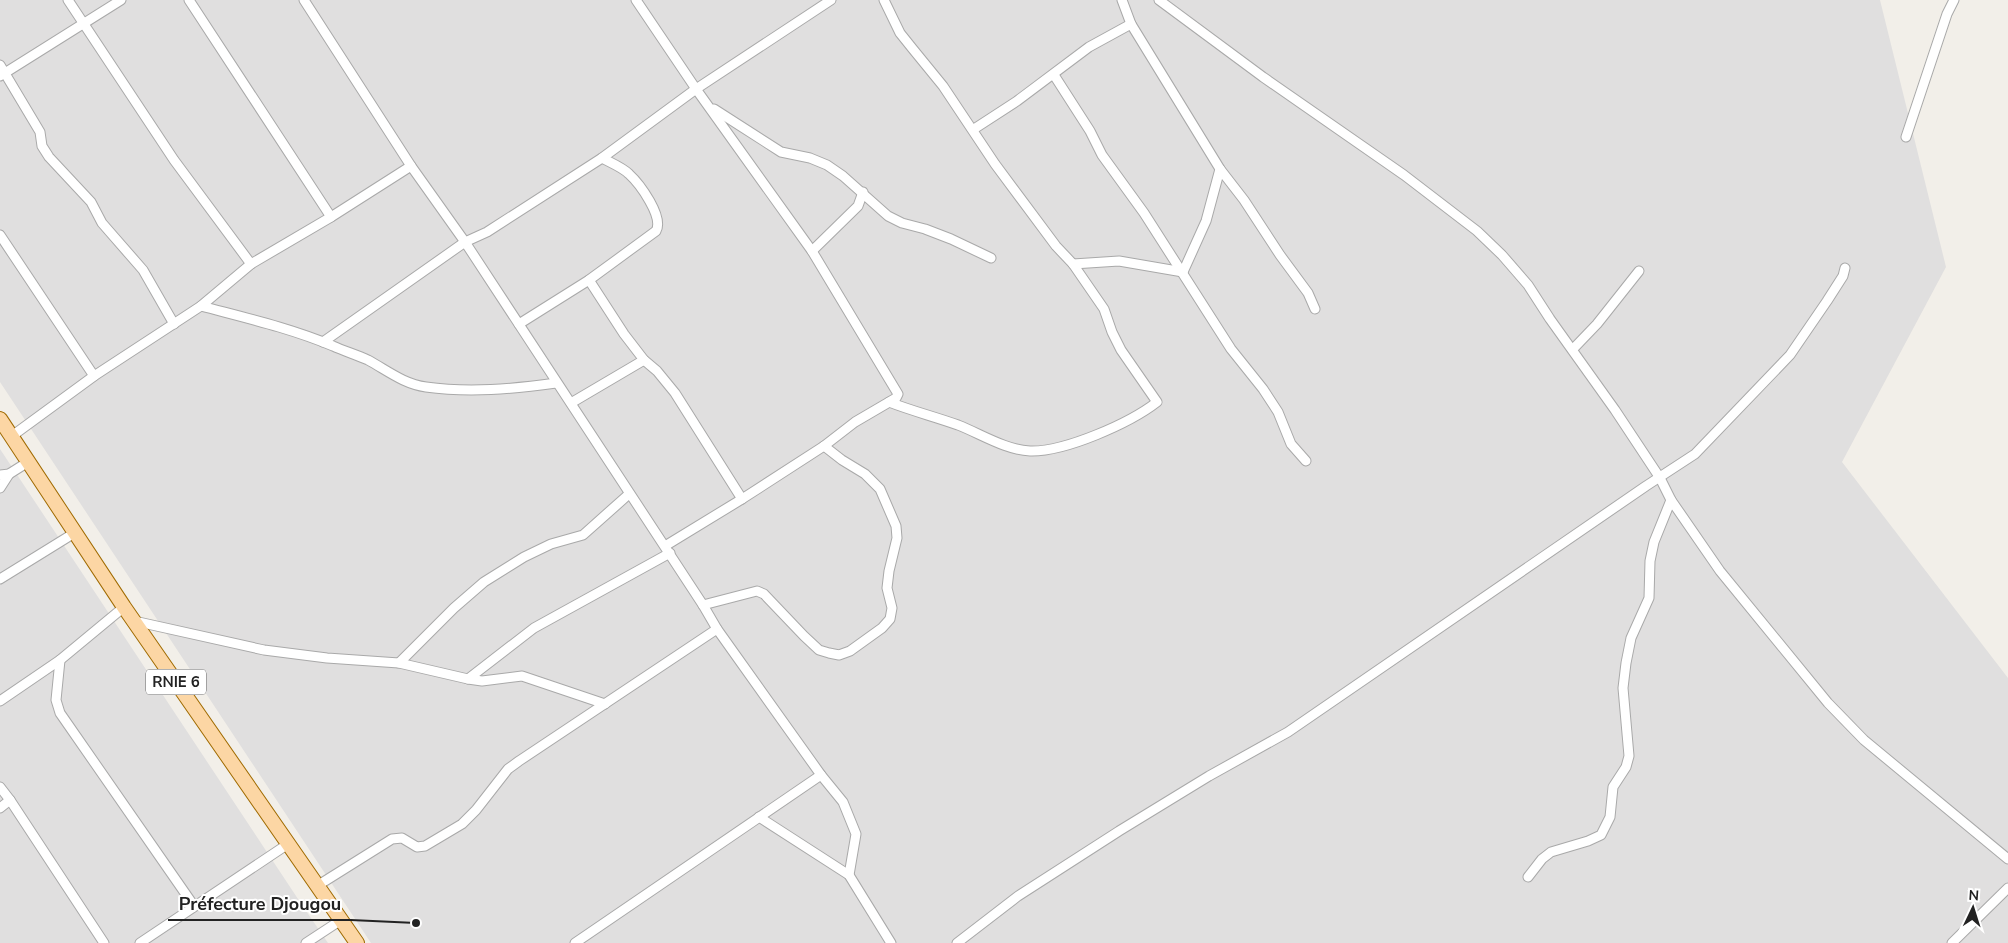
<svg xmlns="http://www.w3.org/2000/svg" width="2008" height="943" font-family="'Nunito Sans',sans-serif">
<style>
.residential{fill:#e0dfdf}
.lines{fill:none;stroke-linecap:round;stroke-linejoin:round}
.street-casing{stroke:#a9a9a9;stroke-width:11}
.primary-casing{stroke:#a06b00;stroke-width:16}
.street{stroke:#fff;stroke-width:9}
.primary{stroke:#fcd6a4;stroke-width:14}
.labels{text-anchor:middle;stroke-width:4;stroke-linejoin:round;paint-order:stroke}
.shield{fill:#fff;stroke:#646464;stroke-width:1}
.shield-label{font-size:15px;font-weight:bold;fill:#222}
.leader{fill:none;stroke:#222;stroke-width:2}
.callout-dot{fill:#222;stroke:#fff;stroke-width:2}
.callout-label{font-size:18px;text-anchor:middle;font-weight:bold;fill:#222;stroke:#fff;stroke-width:4;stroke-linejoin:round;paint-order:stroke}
</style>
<rect width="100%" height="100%" fill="#f2efe9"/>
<g class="residential">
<path d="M 0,0 L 1880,0 L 1946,267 L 1842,462 L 2008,678 L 2008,943 L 371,943 L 0,382 Z"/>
<path d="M 0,449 L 300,902 L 328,943 L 0,943 Z"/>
</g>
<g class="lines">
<defs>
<g id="street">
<path d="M 68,0 L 174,160 L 251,264"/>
<path d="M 189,0 L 331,217"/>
<path d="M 304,0 L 411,166 L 465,242 L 703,605 L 717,629 L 821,775 L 575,943"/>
<path d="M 636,0 L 696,89 L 812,251 L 898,394 L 896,398 L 855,422 L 824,446 L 742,499 L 665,546"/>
<path d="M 884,0 L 900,33 L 912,48 L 943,86 L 995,164 L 1056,246 L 1073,264 L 1104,309 L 1112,332 L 1121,350 L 1157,402 C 1130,423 1065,452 1030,451 C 1006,450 981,434 958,425 C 936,417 912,411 889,402"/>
<path d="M 1122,0 L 1131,24 L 1220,169 L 1244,200 L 1280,255 L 1308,293 L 1315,309"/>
<path d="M 1159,0 L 1263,77 L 1404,175 L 1477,231 L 1502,255 L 1528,285 L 1550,319 L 1615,410 L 1660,478 L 1671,500 L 1720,571 L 1828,703 L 1864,740 L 2008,859"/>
<path d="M 0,65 L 40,132 L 42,146 L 49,157 L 91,202 L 102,223 L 143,270 L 174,324"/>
<path d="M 1054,75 L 1090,131 L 1102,155 L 1144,213 L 1231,349 L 1263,389 L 1278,412 L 1291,444 L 1306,461"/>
<path d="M 0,76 L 121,0"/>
<path d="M 714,109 L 781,152 L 810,158 L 827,165 L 843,176 L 888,216 L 902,223 L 925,229 L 951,239 L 991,258"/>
<path d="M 974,129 L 1017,101 L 1089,47 L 1131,24"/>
<path d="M 1906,137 L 1947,14 L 1954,0"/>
<path d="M 0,235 L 94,376"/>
<path d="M 812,251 L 858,206 L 863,192"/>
<path d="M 1073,264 L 1119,261 L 1183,272"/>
<path d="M 1183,272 L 1206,221 L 1220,169"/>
<path d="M 589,280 L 624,334 L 644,360 L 657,371 L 675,393 L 742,499"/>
<path d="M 201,306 C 246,318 290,328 333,346 C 344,351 357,355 368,360 C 388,371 404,384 426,387 C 469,393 513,389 556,383"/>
<path d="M 519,324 L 589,280 L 656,231 C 664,217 640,184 629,174 C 622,167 611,163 602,158"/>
<path d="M 323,342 L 465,242 L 487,232 L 602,158 L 696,89 L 831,0"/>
<path d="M 1573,349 L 1597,324 L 1639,271"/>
<path d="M 571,403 L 644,360"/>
<path d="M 12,436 L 94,376 L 201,306 L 251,264 L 331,217 L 411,166"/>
<path d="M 0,475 L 9,474 L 28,462"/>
<path d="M 0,488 L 9,474"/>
<path d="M 0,579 L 76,532"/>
<path d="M 703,605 L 757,591 L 764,594 L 804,636 L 819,650 L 829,653 L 839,655 L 850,651 L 882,628 L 890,619 L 892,608 L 887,588 L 889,571 L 897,538 L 896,526 L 880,489 L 865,474 L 842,460 L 824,446"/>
<path d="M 134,621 L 264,650 L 327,658 L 399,663 L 468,679 L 482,681 L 522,676 L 605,704"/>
<path d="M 60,660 L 56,700 L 60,713 L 194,906"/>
<path d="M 399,663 L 454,608 L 484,582 L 524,557 L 551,544 L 583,535 L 629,494"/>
<path d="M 468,679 L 534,628 L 670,553"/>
<path d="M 0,701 L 60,660 L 124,607"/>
<path d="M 821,775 L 843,802 L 856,834 L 849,875"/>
<path d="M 0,787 L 10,800 L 104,943"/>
<path d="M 0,808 L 10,800"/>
<path d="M 759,817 L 849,875 L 891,943"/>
<path d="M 1528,877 L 1542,859 L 1551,852 L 1588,841 L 1601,835 L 1610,817 L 1613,787 L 1626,767 L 1629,756 L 1623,688 L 1626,663 L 1631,638 L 1649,598 L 1650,561 L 1654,542 L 1671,500"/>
<path d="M 317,886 L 392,839 L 402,838 L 417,847 L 425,846 L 462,824 L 476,810 L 508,769 L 519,761 L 717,629"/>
<path d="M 140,943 L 288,844"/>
<path d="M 306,943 L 341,920"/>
<path d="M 957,943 L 1018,896 L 1119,831 L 1209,776 L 1288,732 L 1646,486 L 1695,454 L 1790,355 L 1827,301 L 1843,276 L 1845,268"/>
<path d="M 1952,943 L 2008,888"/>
</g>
<path id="primary" d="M 0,419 L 124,607 L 357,943"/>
</defs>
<use href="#street" class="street-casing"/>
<use href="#primary" class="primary-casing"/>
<use href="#street" class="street"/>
<use href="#primary" class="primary"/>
</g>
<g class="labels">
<rect class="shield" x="146" y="669.5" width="60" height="25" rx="4"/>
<g class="shield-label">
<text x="176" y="687">RNIE 6</text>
</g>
</g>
<path class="leader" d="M416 923L351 920H168"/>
<circle class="callout-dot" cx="416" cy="923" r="5"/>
<g class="callout-label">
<text x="260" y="910">Préfecture Djougou</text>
</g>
<g transform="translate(1973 908) rotate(4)" stroke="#ffffff" stroke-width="4" paint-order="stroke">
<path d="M0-4L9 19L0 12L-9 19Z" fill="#222222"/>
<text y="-8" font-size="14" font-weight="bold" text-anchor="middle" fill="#222222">N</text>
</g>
</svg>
